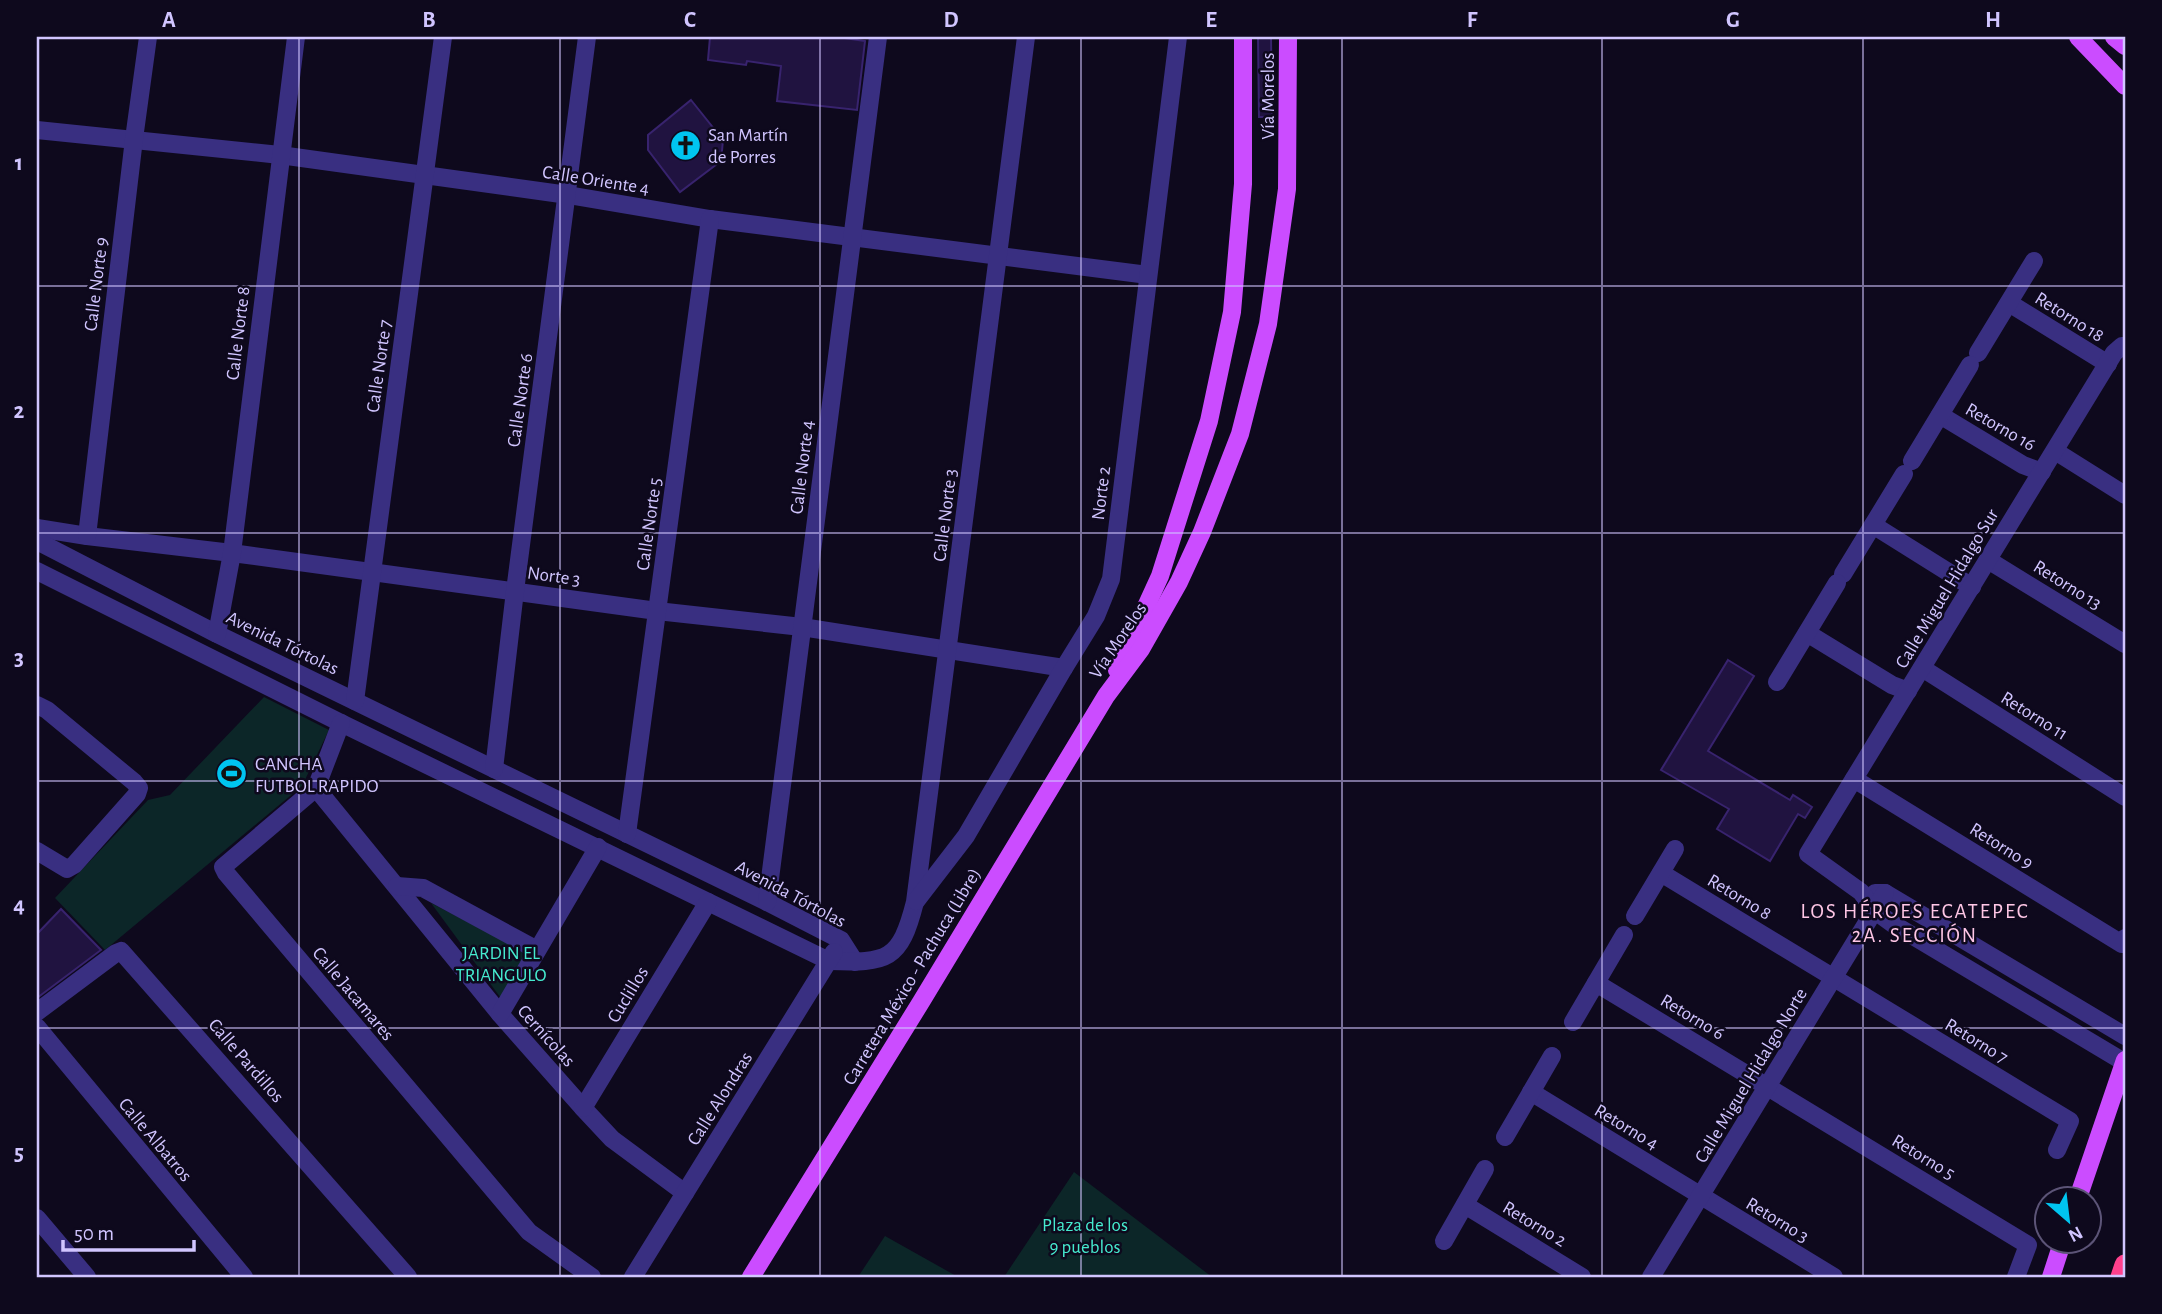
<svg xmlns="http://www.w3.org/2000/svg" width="2162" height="1314" font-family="'Alegreya Sans',sans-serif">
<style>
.green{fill:#0c2628}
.building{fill:#201340;stroke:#38236e;stroke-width:2}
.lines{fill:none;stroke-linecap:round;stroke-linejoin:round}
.minor{stroke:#392f81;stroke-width:18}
.major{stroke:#cb4cff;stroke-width:18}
.highway{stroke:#ff408c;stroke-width:21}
.grid{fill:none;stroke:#d1c5ff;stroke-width:2;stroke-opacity:0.55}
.labels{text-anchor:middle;stroke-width:5;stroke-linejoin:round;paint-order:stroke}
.street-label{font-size:19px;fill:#d1c5ff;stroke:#0e091d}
.poi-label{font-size:19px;fill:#d1c5ff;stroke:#0e091d;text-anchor:start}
.park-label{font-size:19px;fill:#46ebcf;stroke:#0e091d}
.neighbourhood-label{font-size:21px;letter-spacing:2px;fill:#ffc7e6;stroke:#0e091d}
.neatline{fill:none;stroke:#d1c5ff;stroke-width:2.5}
.grid-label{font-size:23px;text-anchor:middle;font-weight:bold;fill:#d1c5ff}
</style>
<rect width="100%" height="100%" fill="#0e091d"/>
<g class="green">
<path d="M 264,697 L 329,730 L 302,786 L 105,950 L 55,898 L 148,800 L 170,795 Z"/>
<path d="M 431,903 L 529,954 L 503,1001 Z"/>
<path d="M 1074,1172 L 1212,1277 L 1004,1277 Z"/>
<path d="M 885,1236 L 958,1277 L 858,1277 Z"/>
</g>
<g class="building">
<path d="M 710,37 L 843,37 L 843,38 L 865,41 L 857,110 L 777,101 L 781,66 L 747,61 L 746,65 L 708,60 Z"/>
<path d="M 1258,37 L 1271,37 L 1272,117 L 1259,117 Z"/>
<path d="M 691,100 L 723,140 L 721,161 L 680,192 L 648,150 L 648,135 Z"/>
<path d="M 1728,660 L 1754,676 L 1708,751 L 1790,800 L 1793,795 L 1812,807 L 1805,818 L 1798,814 L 1770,861 L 1717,829 L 1729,809 L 1661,770 Z"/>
<path d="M 61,909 L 101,950 L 37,998 L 37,934 Z"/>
</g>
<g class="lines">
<g class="minor">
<path d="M 37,130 L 280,155 L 568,195 L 710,219 L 1148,275"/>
<path d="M 2009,303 L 2108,364"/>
<path d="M 1978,353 L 2034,261"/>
<path d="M 1940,415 L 2023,465 L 2042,472"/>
<path d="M 2055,451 L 2125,495"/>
<path d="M 1912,461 L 1970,365"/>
<path d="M 1873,525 L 1972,587"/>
<path d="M 37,528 L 87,536 L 232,553 L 657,611 L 802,627 L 1064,668"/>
<path d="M 87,536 L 134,139 L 148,37"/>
<path d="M 37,541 L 217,634 L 767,902 L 841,940 L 855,962"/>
<path d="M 1988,560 L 2125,644"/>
<path d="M 37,571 L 341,723 L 829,961 C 888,963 900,961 915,902 L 1026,37"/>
<path d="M 1843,574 L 1904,474"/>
<path d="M 1807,633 L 1892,685 L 1908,691"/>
<path d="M 217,634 L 232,553 L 296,37"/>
<path d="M 1922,668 L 2125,797"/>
<path d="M 1777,682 L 1837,583"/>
<path d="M 355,701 L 443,37"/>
<path d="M 37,705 L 47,710 L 134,782 L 139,788 L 137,794 L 74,865 L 67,869 L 37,851"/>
<path d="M 341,723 L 316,788 L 223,867 L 226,873 L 529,1232 L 592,1277"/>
<path d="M 494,769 L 515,591 L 587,37"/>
<path d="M 1854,779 L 2122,944 L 2125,938"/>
<path d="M 316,788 L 500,1014 L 583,1108 L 612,1139 L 685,1193"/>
<path d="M 627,834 L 710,219"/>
<path d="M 1661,873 L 2070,1121 L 2057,1150"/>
<path d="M 397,886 L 423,888 L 537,950"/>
<path d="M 1875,893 L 1885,893 L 2125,1036"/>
<path d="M 916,901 L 966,836 L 1064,668 L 1096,616 L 1111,579 L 1178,37"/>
<path d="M 767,902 L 878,37"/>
<path d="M 1635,916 L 1675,849"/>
<path d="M 1596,983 L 2028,1245 L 2016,1277"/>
<path d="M 37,1012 L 116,953 L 121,951 L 408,1277"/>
<path d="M 500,1014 L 598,847"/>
<path d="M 1573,1022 L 1624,935"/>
<path d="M 37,1027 L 244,1277"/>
<path d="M 2124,1062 L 1893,924 L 1875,911 L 1861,892 L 1808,854 L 2114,353 L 2122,346 L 2125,346"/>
<path d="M 1531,1092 L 1834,1277"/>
<path d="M 583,1108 L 708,902"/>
<path d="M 1505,1137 L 1552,1056"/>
<path d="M 1465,1205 L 1582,1277"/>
<path d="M 37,1218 L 87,1277"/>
<path d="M 1444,1241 L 1485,1169"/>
<path d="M 633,1277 L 834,952"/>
<path d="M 1651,1277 L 1885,893"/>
</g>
<g class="major">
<path d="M 2078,37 L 2125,86"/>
<path d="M 2114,37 L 2125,46"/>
<path d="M 1117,670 L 1160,576 L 1209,421 L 1232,312 L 1243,184 L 1243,37"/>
<path d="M 2078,1198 L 2125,1060"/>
<path d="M 751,1277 L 921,1002 L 1106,696 L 1141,649 L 1179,582 L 1202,532 L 1240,434 L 1268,324 L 1287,189 L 1288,37"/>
<path d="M 2051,1277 L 2063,1240"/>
</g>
<path class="highway" d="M 2121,1277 L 2125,1265"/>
</g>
<path class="grid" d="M 299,37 L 299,1277M 560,37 L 560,1277M 820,37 L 820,1277M 1081,37 L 1081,1277M 1342,37 L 1342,1277M 1602,37 L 1602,1277M 1863,37 L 1863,1277M 37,286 L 2125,286M 37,533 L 2125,533M 37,781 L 2125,781M 37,1028 L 2125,1028"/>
<defs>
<symbol id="church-disc" viewBox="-11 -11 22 22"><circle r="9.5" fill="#00c5f0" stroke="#0e091d"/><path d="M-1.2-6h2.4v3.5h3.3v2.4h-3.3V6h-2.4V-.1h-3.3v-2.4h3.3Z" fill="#111"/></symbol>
<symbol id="stadium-disc" viewBox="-11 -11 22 22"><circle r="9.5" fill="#00c5f0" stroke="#0e091d"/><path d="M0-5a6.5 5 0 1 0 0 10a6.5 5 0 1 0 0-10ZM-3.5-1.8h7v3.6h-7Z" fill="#111"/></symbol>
</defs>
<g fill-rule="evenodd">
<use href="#church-disc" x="668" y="128" width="35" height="35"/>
<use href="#stadium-disc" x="214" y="756" width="35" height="35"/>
</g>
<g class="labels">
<g class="street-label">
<text transform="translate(1267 96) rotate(-90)" y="7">Vía Morelos</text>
<text transform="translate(596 179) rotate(9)" y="7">Calle Oriente 4</text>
<text transform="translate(95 284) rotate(-83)" y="7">Calle Norte 9</text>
<text transform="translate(2070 316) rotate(32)" y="7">Retorno 18</text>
<text transform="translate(237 333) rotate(-83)" y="7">Calle Norte 8</text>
<text transform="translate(378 366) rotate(-82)" y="7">Calle Norte 7</text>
<text transform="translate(519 400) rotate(-82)" y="7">Calle Norte 6</text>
<text transform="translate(2001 426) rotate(30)" y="7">Retorno 16</text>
<text transform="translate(801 467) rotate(-83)" y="7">Calle Norte 4</text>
<text transform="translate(1100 493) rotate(-83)" y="7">Norte 2</text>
<text transform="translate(944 515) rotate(-83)" y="7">Calle Norte 3</text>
<text transform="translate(648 524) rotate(-82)" y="7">Calle Norte 5</text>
<text transform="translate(554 575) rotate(8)" y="7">Norte 3</text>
<text transform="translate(2068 584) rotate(32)" y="7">Retorno 13</text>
<text transform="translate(1946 588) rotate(-59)" y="7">Calle Miguel Hidalgo Sur</text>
<text transform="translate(1117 640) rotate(-56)" y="7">Vía Morelos</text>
<text transform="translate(283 642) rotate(26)" y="7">Avenida Tórtolas</text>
<text transform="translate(2035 715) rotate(32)" y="7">Retorno 11</text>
<text transform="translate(2002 845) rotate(32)" y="7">Retorno 9</text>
<text transform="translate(791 893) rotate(28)" y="7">Avenida Tórtolas</text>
<text transform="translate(1740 896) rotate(31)" y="7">Retorno 8</text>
<text transform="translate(911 976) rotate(-59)" y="7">Carretera México - Pachuca (Libre)</text>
<text transform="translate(354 993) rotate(50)" y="7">Calle Jacamares</text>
<text transform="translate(627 994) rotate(-59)" y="7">Cuclillos</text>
<text transform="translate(1693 1016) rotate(31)" y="7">Retorno 6</text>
<text transform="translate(547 1035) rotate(48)" y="7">Cernícolas</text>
<text transform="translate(1977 1040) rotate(31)" y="7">Retorno 7</text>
<text transform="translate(247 1060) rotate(49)" y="7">Calle Pardillos</text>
<text transform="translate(1750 1075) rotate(-59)" y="7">Calle Miguel Hidalgo Norte</text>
<text transform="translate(719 1098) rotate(-58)" y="7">Calle Alondras</text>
<text transform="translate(1627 1126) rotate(31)" y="7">Retorno 4</text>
<text transform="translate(156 1139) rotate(50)" y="7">Calle Albatros</text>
<text transform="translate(1924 1156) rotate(31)" y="7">Retorno 5</text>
<text transform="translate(1778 1219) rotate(31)" y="7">Retorno 3</text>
<text transform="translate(1535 1223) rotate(31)" y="7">Retorno 2</text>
</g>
<g class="poi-label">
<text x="708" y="141">San Martín<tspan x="708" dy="22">de Porres</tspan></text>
<text x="255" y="770">CANCHA<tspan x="255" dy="22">FUTBOL RAPIDO</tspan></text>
</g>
<g class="park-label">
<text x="501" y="959">JARDIN EL<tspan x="501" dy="22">TRIANGULO</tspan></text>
<text x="1085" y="1231">Plaza de los<tspan x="1085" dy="22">9 pueblos</tspan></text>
</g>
<g class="neighbourhood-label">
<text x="1915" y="918">LOS HÉROES ECATEPEC<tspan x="1915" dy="24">2A. SECCIÓN</tspan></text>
</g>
</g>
<rect width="2162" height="1314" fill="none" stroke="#0e091d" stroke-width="77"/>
<g transform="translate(2068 1220) rotate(152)"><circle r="33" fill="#0e091d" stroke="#5c5477" stroke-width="2"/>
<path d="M0-5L12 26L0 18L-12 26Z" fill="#00c5f0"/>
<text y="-10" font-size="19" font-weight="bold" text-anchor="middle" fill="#d1c5ff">N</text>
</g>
<path d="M63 1240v10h131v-10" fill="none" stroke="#d1c5ff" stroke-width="3.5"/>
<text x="74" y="1240" font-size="21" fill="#d1c5ff" stroke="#0e091d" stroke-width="5" paint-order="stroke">50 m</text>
<rect x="38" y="38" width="2086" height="1238" class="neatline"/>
<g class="grid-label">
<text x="169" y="27">A</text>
<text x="429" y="27">B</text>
<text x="690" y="27">C</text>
<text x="951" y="27">D</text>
<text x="1211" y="27">E</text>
<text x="1472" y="27">F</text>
<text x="1733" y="27">G</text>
<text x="1993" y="27">H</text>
<text x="19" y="170">1</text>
<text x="19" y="418">2</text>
<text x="19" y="665">3</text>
<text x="19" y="912">4</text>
<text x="19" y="1160">5</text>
</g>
</svg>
